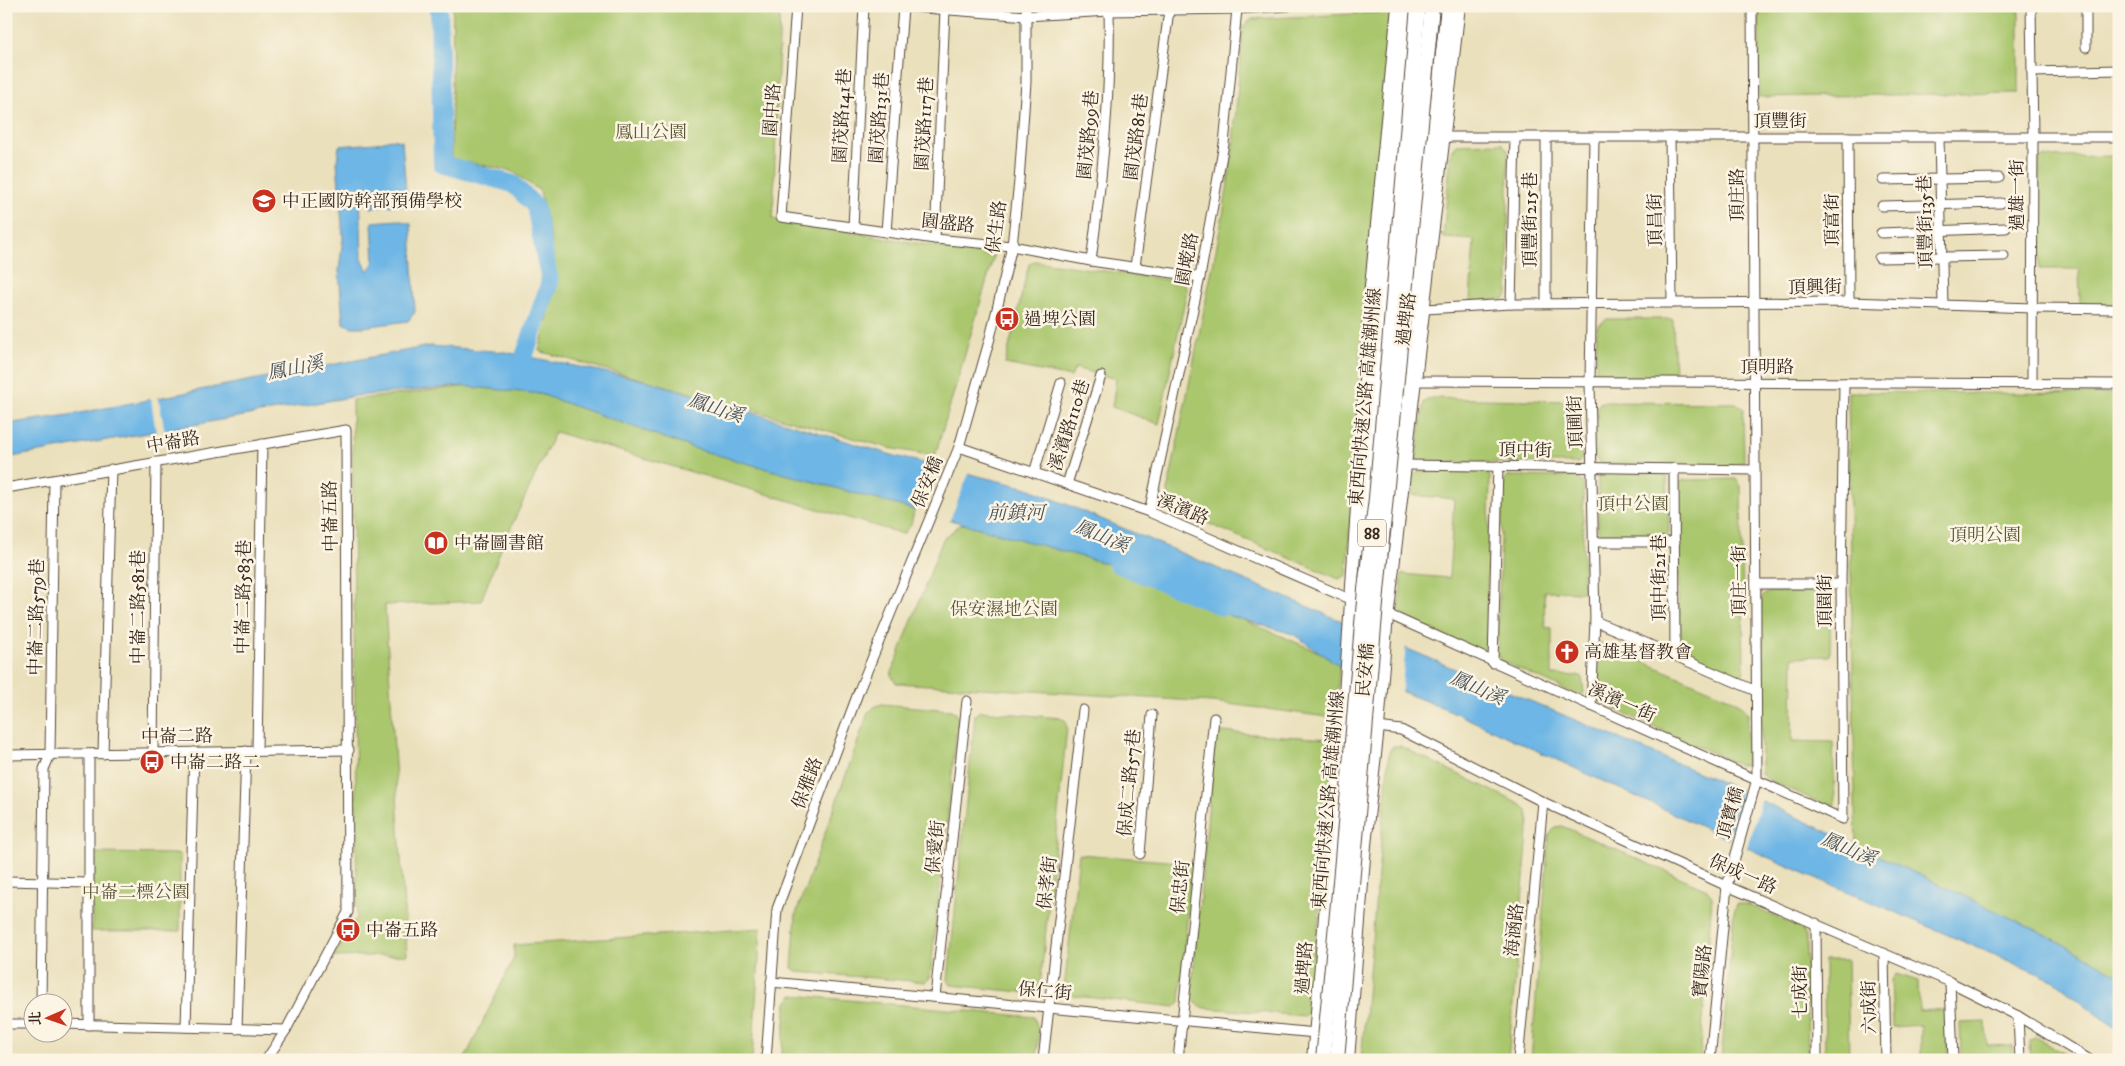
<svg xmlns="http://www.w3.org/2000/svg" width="2125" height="1066" font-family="'IM FELL DW Pica','Noto Serif TC',serif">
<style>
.green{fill:#aac76e;stroke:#727846}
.water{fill:#6db6e5;stroke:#547082}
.pier{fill:#eae0bc}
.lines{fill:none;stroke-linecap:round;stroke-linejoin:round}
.river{stroke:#6db6e5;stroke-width:18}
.minor-casing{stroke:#554536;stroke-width:11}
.secondary-casing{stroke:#554536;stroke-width:14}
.trunk-casing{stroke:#554536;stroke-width:16}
.minor{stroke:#fff;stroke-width:9}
.secondary{stroke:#fff;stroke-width:12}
.trunk{stroke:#fff;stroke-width:14}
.trunk-bridge-casing{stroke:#554536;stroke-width:16;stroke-linecap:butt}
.trunk-bridge{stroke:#fff;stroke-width:14}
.labels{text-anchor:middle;stroke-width:5;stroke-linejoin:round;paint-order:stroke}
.shield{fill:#fcf5e5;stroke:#75675a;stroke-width:1}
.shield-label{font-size:16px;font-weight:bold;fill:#3b2a1e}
.street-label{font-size:18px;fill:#3b2a1e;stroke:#fcf5e5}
.park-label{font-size:18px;fill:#5c5936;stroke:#fcf5e5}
.poi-label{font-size:18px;fill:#3b2a1e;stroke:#fcf5e5;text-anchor:start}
.water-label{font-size:19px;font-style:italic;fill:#4a545a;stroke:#fcf5e5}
</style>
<rect width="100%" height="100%" fill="#fcf5e5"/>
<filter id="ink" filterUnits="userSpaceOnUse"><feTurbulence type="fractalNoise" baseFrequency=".02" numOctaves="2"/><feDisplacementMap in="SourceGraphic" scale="10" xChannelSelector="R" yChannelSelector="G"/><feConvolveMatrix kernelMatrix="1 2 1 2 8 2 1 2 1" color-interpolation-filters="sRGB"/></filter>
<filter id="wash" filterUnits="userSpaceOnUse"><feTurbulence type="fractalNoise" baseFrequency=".0096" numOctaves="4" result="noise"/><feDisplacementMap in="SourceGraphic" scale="20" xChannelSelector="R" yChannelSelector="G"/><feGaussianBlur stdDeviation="1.12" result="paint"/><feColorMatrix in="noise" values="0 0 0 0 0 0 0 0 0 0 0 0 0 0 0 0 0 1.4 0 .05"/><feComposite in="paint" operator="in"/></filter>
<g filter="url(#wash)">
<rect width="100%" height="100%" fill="#eae0bc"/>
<g class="green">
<path d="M 453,6 L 780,6 L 773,219 L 994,256 L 935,456 L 889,448 L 539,351 L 554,293 L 551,240 L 540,191 L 512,171 L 451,159 Z"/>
<path d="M 1759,6 L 2019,6 L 2019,93 L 1759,97 Z"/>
<path d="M 1390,12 L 1394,21 L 1363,305 L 1347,575 L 1339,579 L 1174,509 L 1169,504 L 1168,489 L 1223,215 L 1232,156 L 1243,26 L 1252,19 Z"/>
<path d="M 1502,143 L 1508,151 L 1508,294 L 1504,299 L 1470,301 L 1474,240 L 1443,238 L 1451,153 L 1457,144 Z"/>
<path d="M 2112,156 L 2116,162 L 2119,302 L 2115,305 L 2080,304 L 2079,269 L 2039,269 L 2039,160 L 2042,157 Z"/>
<path d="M 1034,261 L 1183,282 L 1187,290 L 1159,424 L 1112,407 L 1116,379 L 1075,368 L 1071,377 L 1005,364 L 1029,264 Z"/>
<path d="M 1607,319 L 1673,319 L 1675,378 L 1601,379 L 1596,373 L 1597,326 Z"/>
<path d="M 494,383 L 673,426 L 915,506 L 911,525 L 903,534 L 555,432 L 501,549 L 481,601 L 385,605 L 407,955 L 334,957 L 357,917 L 352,400 Z"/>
<path d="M 1848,392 L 2119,394 L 2119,988 L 1856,857 Z"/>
<path d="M 1431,398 L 1575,401 L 1580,405 L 1582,458 L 1578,463 L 1421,462 L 1416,460 L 1424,402 Z"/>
<path d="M 1601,402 L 1736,403 L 1743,408 L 1744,461 L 1735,466 L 1602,464 L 1595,458 L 1594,410 Z"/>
<path d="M 1420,471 L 1487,471 L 1490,477 L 1486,646 L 1481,652 L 1406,618 L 1399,610 L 1402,574 L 1449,578 L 1454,499 L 1412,495 L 1414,473 Z"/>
<path d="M 1603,472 L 1660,472 L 1667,477 L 1669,532 L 1665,537 L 1602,535 L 1598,531 L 1598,475 Z"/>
<path d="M 1509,476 L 1577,477 L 1583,484 L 1583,592 L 1544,591 L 1545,627 L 1552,628 L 1552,675 L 1582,676 L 1584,693 L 1580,696 L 1501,661 L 1497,654 L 1503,483 Z"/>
<path d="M 1736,479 L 1741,486 L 1744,671 L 1741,678 L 1685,653 L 1679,646 L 1678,485 L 1683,480 Z"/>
<path d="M 961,524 L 990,526 L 1041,534 L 1340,661 L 1335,718 L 1213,702 L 896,683 L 891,675 L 943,539 Z"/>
<path d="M 1826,591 L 1831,600 L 1830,656 L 1793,657 L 1792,741 L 1833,742 L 1835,805 L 1829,807 L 1769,780 L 1761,774 L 1761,598 L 1768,592 Z"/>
<path d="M 1599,643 L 1729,698 L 1743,706 L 1748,714 L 1746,765 L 1739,765 L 1599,702 C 1594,688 1593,656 1599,643 Z"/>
<path d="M 882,704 L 951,710 L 956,713 L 958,718 L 930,978 L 925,982 L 798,972 L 792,968 L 796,914 L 868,713 L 874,707 Z"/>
<path d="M 980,711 L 1061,718 L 1066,721 L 1067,728 L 1040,986 L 1032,993 L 951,985 L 948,980 L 975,715 Z"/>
<path d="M 1222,732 L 1330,739 L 1336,743 L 1310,1009 L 1305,1016 L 1205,1008 L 1197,1004 L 1191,996 L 1215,737 Z"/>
<path d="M 1393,746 L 1400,746 L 1522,805 L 1527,811 L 1529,821 L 1508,1060 L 1361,1060 L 1389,754 Z"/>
<path d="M 1562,826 L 1707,889 L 1712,897 L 1700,1060 L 1531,1060 L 1549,836 L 1555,827 Z"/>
<path d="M 92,853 L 180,854 L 180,931 L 92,931 Z"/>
<path d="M 1079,854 L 1192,863 L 1180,1002 L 1175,1007 L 1067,995 L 1064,989 Z"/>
<path d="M 1737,904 L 1746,904 L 1800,928 L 1806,936 L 1808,1060 L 1721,1060 L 1734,911 Z"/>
<path d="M 761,928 L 752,1060 L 464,1060 L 514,958 L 514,945 Z"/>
<path d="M 1824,960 L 1847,960 L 1849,1060 L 1825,1060 Z"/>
<path d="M 1896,974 L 1918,981 L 1919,1011 L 1948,1009 L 1948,1060 L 1921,1060 L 1921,1025 L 1893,1027 L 1891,979 Z"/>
<path d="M 793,995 L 1034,1017 L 1039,1031 L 1036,1060 L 781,1060 L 787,1003 Z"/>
<path d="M 1986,1022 L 1987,1046 L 2013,1045 L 2014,1060 L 1961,1060 L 1960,1023 Z"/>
<path d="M 2036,1037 L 2076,1060 L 2031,1060 L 2030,1041 Z"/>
</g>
<g class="water">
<path d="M 391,139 L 402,141 L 407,204 C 394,207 383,204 371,208 L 373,204 L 370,191 L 360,187 L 362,259 L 368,271 L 374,263 L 372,222 L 398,220 L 411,224 L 415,312 L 408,321 L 364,327 L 352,327 L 343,323 L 339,270 L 343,238 L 337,161 L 339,146 L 376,143 Z"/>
<path d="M 430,346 L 505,352 L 649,381 L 895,456 L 1028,488 L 1726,784 L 2045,934 L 2119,975 L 2119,1031 L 2055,981 L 1767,857 L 1449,710 L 1344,669 L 1293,634 L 1230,616 L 1176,583 L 696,449 L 540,394 L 461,386 L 356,396 L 6,458 L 6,424 L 69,415 Z"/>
</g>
<g class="pier">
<path d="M 158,395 L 165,433 L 156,434 L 151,397 Z"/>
<path d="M 935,463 L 970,471 L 949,522 L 914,513 Z"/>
<path d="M 1344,618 L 1406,645 L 1401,695 L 1343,672 Z"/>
<path d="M 1743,789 L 1762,798 L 1746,850 L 1728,842 Z"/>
</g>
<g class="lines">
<g class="river">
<path d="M 439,6 L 442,164 L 513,184 L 535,206 L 550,282 L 518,374"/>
<path d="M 1117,564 L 1223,607"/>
</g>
</g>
</g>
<g filter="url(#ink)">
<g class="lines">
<defs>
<g id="minor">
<path d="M 796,6 L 781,217 L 935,239 L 1012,246 L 1091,261 L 1200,277"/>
<path d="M 898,6 L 1026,16 L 1109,11 L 1237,9 L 1288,6"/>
<path d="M 2031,6 L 2033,137 L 2032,384"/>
<path d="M 2086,6 L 2086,47"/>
<path d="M 2032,72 L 2119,70"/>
<path d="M 1442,137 L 2119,137"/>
<path d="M 1670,137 L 1672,303"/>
<path d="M 1848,137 L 1849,302"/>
<path d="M 1939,137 L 1943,306"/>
<path d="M 1883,180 L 1999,178"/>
<path d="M 1882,206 L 2001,203"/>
<path d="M 853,227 L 864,6"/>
<path d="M 886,232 L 903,7"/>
<path d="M 1881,233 L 2006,228"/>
<path d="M 935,239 L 945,10"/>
<path d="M 1879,258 L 2004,256"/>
<path d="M 1091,261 C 1102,178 1111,95 1109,11"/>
<path d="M 1135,267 L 1169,10"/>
<path d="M 1546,303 L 1546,137"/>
<path d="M 1511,304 L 1515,137"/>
<path d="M 1425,309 L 1511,304 L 1849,302 L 2033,308 L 2119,309"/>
<path d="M 1416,381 L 2119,384"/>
<path d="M 959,447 L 1149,512 L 1354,601"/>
<path d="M 1405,465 L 1755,470"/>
<path d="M 1674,468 L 1675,656"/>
<path d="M 1034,473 L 1061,383"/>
<path d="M 1067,484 L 1101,376"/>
<path d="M 6,488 L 346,430 L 348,912 L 286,1030 L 266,1060"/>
<path d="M 1149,512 L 1200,277 L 1224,144 L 1237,9"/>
<path d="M 1594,542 L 1675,542"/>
<path d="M 1756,584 L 1841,584"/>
<path d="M 1383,612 L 1843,819 L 1841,584 L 1844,383"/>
<path d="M 1595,621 L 1756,691"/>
<path d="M 1493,663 L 1498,466"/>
<path d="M 1591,706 L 1595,621 L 1590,382 L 1594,137"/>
<path d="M 1378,727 L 1401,730 L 1543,802 L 1727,886 L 1950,982 L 2018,1016 L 2090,1060"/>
<path d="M 257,751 L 262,444"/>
<path d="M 153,753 L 156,462"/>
<path d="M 103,754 L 111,469"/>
<path d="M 6,755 L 349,750"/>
<path d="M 1140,854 L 1152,715"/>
<path d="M 6,881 L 89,883"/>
<path d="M 1816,923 L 1817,1060"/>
<path d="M 1884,953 L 1886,1060"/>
<path d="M 771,982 L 1316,1033"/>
<path d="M 1950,982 L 1953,1060"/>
<path d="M 935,997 L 967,701"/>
<path d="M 41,1004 L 44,769 L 50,755 L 54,480"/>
<path d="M 2018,1016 L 2020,1060"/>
<path d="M 6,1024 L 32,1024"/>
<path d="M 62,1024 L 286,1030"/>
<path d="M 89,1025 L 89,754"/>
<path d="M 186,1027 L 194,752"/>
<path d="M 237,1029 L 246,751"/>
<path d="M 766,1060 L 777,909 L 860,688 L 959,447 L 990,338 L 1012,246 L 1019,181 L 1026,82 L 1026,6"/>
<path d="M 1043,1060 L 1083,710"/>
<path d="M 1178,1060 L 1214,718"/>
<path d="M 1518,1060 L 1543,802"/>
<path d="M 1710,1060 L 1727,886 L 1757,779 L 1752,6"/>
</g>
<g id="secondary">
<path d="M 1313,1060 L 1331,844 L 1343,727 L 1371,287 L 1398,6"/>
<path d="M 1348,1060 L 1365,845 L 1378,727 L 1386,627 L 1459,6"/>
</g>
<g id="trunk">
<path d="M 1390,517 L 1408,382 L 1448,6"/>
<path d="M 1365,549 L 1365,503 L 1380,288 L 1405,6"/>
</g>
</defs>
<use href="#minor" class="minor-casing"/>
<use href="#secondary" class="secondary-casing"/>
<use href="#trunk" class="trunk-casing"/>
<use href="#minor" class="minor"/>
<use href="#secondary" class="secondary"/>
<use href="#trunk" class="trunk"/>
<defs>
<g id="trunk-bridge">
<path d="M 1323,1060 L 1341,871 L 1365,589 L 1376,498 L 1418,6"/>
<path d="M 1337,1060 L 1377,592 L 1432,6"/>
</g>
</defs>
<use href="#trunk-bridge" class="trunk-bridge-casing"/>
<use href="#trunk-bridge" class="trunk-bridge"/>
</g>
</g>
<defs>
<symbol id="school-disc" viewBox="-11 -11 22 22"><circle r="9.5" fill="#c8321e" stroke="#fcf5e5"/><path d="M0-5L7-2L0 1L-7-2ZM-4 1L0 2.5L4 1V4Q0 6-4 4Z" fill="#fff"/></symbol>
<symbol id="bus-disc" viewBox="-11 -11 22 22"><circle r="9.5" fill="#c8321e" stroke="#fcf5e5"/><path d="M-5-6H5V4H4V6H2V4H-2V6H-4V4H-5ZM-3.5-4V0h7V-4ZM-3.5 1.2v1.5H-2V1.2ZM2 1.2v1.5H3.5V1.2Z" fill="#fff"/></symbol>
<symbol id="library-disc" viewBox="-11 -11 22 22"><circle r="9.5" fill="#c8321e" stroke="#fcf5e5"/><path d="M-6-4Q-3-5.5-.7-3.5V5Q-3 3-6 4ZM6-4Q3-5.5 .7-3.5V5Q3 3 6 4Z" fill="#fff"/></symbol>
<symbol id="church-disc" viewBox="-11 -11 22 22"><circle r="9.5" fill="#c8321e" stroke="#fcf5e5"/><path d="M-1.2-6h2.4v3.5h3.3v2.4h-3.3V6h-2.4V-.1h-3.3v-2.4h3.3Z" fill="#fff"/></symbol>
</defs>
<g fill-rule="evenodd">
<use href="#school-disc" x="250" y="187" width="28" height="28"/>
<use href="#bus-disc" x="993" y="305" width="28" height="28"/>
<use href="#library-disc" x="422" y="529" width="28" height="28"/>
<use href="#church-disc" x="1553" y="638" width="28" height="28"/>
<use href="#bus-disc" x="138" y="748" width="28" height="28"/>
<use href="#bus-disc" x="334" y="916" width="28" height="28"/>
</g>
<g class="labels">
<rect class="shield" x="1358" y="519.5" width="28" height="27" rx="4"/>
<g class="shield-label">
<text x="1372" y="539">88</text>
</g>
<g class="street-label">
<text transform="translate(772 110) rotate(-86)" y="6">園中路</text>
<text transform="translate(842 116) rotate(-87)" y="6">園茂路141巷</text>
<text transform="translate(879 118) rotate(-86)" y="6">園茂路131巷</text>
<text x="1780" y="127">頂豐街</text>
<text transform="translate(924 124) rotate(-87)" y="6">園茂路117巷</text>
<text transform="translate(1088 135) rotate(-85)" y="6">園茂路99巷</text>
<text transform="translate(1136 137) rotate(-83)" y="6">園茂路81巷</text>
<text transform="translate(1737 195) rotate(-90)" y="6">頂庄路</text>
<text transform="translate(2017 195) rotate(-90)" y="6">過雄一街</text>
<text transform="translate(1530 220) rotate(-90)" y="6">頂豐街215巷</text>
<text transform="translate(1655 220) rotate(-91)" y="6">頂昌街</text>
<text transform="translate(1832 220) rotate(-90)" y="6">頂富街</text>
<text transform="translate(1925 222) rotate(-91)" y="6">頂豐街135巷</text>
<text transform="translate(948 223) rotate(6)" y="6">園盛路</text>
<text transform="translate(996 227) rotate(-82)" y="6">保生路</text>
<text transform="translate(1187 259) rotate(-79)" y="6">園墘路</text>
<text transform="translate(1815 287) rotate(-1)" y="6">頂興街</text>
<text transform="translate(1406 319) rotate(-83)" y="6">過埤路</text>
<text x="1767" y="373">頂明路</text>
<text transform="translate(1365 397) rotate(-85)" y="6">東西向快速公路 高雄潮州線</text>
<text transform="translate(1575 422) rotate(-92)" y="6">頂圃街</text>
<text transform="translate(1069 425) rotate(-72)" y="6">溪濱路110巷</text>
<text transform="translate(173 442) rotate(-10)" y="6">中崙路</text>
<text transform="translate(1525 450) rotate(1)" y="6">頂中街</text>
<text transform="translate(927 482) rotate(-68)" y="6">保安橋</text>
<text transform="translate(1183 509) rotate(23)" y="6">溪濱路</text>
<text transform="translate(330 516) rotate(-91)" y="6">中崙五路</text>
<text transform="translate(1659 578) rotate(-90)" y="6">頂中街21巷</text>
<text transform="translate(1739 581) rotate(-90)" y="6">頂庄一街</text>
<text transform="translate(243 597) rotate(-89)" y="6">中崙二路583巷</text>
<text transform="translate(1825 601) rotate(-90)" y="6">頂園街</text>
<text transform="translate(138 607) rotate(-90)" y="6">中崙二路581巷</text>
<text transform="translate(36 617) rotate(-89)" y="6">中崙二路579巷</text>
<text transform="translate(1365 670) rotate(-85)" y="6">民安橋</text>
<text transform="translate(1622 702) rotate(24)" y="6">溪濱一街</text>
<text transform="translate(177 736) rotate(-1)" y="6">中崙二路</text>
<text transform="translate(807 783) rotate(-69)" y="6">保雅路</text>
<text transform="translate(1129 783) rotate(-85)" y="6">保成二路57巷</text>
<text transform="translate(1328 800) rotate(-85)" y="6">東西向快速公路 高雄潮州線</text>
<text transform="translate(1730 813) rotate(-74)" y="6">頂寶橋</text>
<text transform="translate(935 847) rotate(-84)" y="6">保愛街</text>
<text transform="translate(1743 874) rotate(24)" y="6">保成一路</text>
<text transform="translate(1047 883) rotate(-83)" y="6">保孝街</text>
<text transform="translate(1180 887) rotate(-84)" y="6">保忠街</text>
<text transform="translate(1514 930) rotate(-84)" y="6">海涵路</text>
<text transform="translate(1304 968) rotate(-86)" y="6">過埤路</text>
<text transform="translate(1702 971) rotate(-84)" y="6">寶陽路</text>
<text transform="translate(1045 991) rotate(5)" y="6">保仁街</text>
<text transform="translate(1800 992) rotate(-90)" y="6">七成街</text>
<text transform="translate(1869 1007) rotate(-91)" y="6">六成街</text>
</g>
<g class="park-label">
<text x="651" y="138">鳳山公園</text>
<text x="1633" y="510">頂中公園</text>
<text x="1985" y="541">頂明公園</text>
<text x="1004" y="615">保安濕地公園</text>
<text x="136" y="898">中崙二標公園</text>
</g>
<g class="poi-label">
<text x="282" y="207">中正國防幹部預備學校</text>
<text x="1024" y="325">過埤公園</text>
<text x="454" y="549">中崙圖書館</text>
<text x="1584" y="658">高雄基督教會</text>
<text x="170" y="768">中崙二路二</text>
<text x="366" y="936">中崙五路</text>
</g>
<g class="water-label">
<text transform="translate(295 367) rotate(-11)" y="7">鳳山溪</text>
<text transform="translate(716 407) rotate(18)" y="7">鳳山溪</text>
<text x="1016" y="519">前鎮河</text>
<text transform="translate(1102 535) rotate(22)" y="7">鳳山溪</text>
<text transform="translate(1478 687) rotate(23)" y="7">鳳山溪</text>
<text transform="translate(1849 848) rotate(23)" y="7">鳳山溪</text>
</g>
</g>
<rect width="2125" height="1066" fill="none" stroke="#fcf5e5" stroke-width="25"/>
<g transform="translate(48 1018) rotate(268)"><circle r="24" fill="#fcf5e5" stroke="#afa495"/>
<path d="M0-4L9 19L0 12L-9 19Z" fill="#c8321e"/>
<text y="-8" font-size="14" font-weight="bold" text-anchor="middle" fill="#3b2a1e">北</text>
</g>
</svg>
